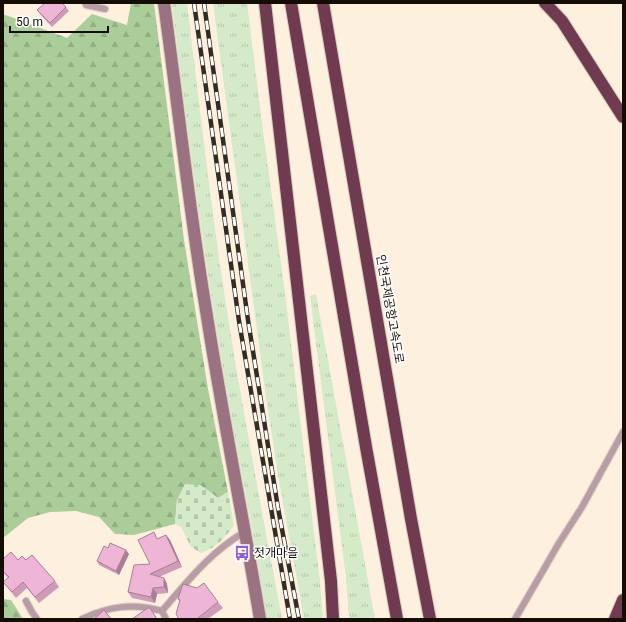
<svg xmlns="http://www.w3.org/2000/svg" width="626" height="622" font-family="Roboto,'Noto Sans KR',sans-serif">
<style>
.grass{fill:url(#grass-tufts)}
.forest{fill:url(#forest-firs)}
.cemetery{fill:url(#cemetery-stones)}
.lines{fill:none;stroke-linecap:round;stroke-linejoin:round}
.lane-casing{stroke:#d8ccbc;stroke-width:8}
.secondary-casing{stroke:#d8ccbc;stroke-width:14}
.highway-casing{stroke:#d8ccbc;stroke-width:14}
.lane{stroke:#b89ca6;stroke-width:6}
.secondary{stroke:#9a7281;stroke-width:12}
.highway{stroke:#703b51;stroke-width:12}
.rail-casing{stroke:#332c22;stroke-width:4.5}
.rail{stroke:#fff;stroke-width:3;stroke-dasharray:9;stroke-linecap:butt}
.wall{fill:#ce9cb8}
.shaded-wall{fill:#a77f96}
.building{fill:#efb5d6;stroke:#a77f96}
.labels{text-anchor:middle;stroke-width:3;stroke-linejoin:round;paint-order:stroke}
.street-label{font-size:12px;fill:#140d05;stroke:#fff}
.poi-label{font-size:12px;fill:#140d05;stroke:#fff;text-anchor:start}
</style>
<defs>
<pattern id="grass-tufts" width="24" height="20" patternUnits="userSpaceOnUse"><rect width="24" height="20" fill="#d4eac8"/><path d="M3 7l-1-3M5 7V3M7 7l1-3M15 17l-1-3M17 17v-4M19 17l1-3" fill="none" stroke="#b5c8aa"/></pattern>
<pattern id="forest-firs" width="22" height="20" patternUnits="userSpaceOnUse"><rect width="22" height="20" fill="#abcd9a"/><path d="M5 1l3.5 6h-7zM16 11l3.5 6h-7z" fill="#92af83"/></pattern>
<pattern id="cemetery-stones" width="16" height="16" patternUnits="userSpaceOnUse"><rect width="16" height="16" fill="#d4eac8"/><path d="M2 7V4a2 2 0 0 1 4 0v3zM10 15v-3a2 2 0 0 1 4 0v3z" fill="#b5c8aa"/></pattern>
</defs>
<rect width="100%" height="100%" fill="#fdf0df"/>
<g class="grass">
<path d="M 172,3 L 187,3 C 201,116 213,229 232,342 C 247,434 265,527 282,619 L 267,619 C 255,540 239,461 225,381 C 204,256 187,129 172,3 Z"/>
<path d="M 213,3 L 247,3 L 262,123 L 285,293 L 304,452 L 320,581 L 323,619 L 304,619 L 279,481 L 266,397 Z"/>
<path d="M 316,294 L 375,619 L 349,619 L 346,578 L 310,296 Z"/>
</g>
<g class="forest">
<path d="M 131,3 L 154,3 L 184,240 L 208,389 L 228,492 L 218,498 L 200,485 L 177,500 L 175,524 L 134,535 L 115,534 L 99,517 L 76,511 L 50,512 L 28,518 L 3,538 L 3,14 L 67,38 L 92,14 L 127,25 Z"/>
<path d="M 3,599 L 11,600 L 23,619 L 3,619 Z"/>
</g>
<path class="cemetery" d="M 185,484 L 200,485 L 218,498 L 228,492 L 234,525 C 225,538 217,547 201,553 L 191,547 L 181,527 L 175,524 L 177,500 Z"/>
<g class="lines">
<defs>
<g id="lane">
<path d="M 85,3 L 86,5 L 105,9"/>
<path d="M 26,601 L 32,612 L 37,619"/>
<path d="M 162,611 C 186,583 212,550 245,532"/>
<path d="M 82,619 C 109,606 132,603 162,611 L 166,619"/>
<path d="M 515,619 L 559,543 L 582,507 L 623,432"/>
</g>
<path id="secondary" d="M 164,3 C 178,105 189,208 206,310 C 222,414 243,516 260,619"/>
<g id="highway">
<path d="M 265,3 L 331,581 L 333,619"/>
<path d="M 291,3 L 366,447 L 397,619"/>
<path d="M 323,3 L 411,519 L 430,619"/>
<path d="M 545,3 L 562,21 L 623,117"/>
<path d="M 615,619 L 623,600"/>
</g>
</defs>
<use href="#lane" class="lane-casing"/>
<use href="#secondary" class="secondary-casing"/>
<use href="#highway" class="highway-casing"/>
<use href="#lane" class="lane"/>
<use href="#secondary" class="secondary"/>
<use href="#highway" class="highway"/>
<defs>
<g id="rail">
<path d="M 194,3 L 239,321 L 290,619"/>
<path d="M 204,3 L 248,320 L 278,508 L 299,619"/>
</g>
</defs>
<use href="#rail" class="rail-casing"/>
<use href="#rail" class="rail"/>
</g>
<g class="wall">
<path d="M 66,7 L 69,11 L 52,27 L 40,14 L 37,10 Z"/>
<path d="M 166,535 L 170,540 L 182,567 L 159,577 L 164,578 L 167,584 L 168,593 L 157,594 L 155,603 L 132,598 L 128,592 L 150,564 L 158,539 Z"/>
<path d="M 108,548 L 129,554 L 119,575 L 99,565 L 97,561 Z"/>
<path d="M 3,559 L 26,560 L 55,581 L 59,587 L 39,603 L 27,588 L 16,598 L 3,582 L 8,578 L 3,572 Z"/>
<path d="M 178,599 L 218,602 L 223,608 L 208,619 L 179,619 L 180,602 Z"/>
</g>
<g class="shaded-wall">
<path d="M 166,535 L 170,540 L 182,567 L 178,561 Z"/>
<path d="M 126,550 L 129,554 L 119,575 L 116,571 Z"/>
<path d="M 164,578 L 167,584 L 168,593 L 164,587 Z"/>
<path d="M 153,588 L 157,594 L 155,603 L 151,597 Z"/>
</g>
<g class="building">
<path d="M 45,3 L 62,3 L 66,7 L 50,23 L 37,10 Z"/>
<path d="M 154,532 L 157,539 L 166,535 L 178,561 L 150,574 L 164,578 L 164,587 L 153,588 L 151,597 L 128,592 L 134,565 L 150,564 L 138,540 Z"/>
<path d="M 110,543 L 126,550 L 116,571 L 97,561 L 104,546 L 108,548 Z"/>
<path d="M 11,552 L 18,560 L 22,556 L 26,560 L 32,555 L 55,581 L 35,597 L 23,582 L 12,592 L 3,582 L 9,577 L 3,571 L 3,559 Z"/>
<path d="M 204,583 L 218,602 L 198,618 L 198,619 L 179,619 L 176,614 L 180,600 L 178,599 L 183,584 L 197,588 Z"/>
<path d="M 148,608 L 150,608 L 157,619 L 132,619 Z"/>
<path d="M 104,610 L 111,619 L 94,619 Z"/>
</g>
<defs>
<symbol id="bus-bare" viewBox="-9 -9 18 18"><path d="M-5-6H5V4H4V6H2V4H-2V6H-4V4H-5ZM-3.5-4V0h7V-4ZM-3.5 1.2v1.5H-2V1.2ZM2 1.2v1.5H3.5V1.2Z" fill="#915cd5" stroke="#fff" stroke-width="2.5" paint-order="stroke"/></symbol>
</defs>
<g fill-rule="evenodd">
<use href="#bus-bare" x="231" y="542" width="22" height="22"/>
</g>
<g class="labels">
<g class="street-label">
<text transform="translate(390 309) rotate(80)" y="4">인천국제공항고속도로</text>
</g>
<g class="poi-label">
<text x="254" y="557">젓개마을</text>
</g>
</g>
<rect width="626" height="622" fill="none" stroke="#140d05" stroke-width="8"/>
<path d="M10 26v6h98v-6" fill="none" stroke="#140d05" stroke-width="2"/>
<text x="16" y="26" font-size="12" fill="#140d05" stroke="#ffffff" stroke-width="3" paint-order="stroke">50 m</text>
</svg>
